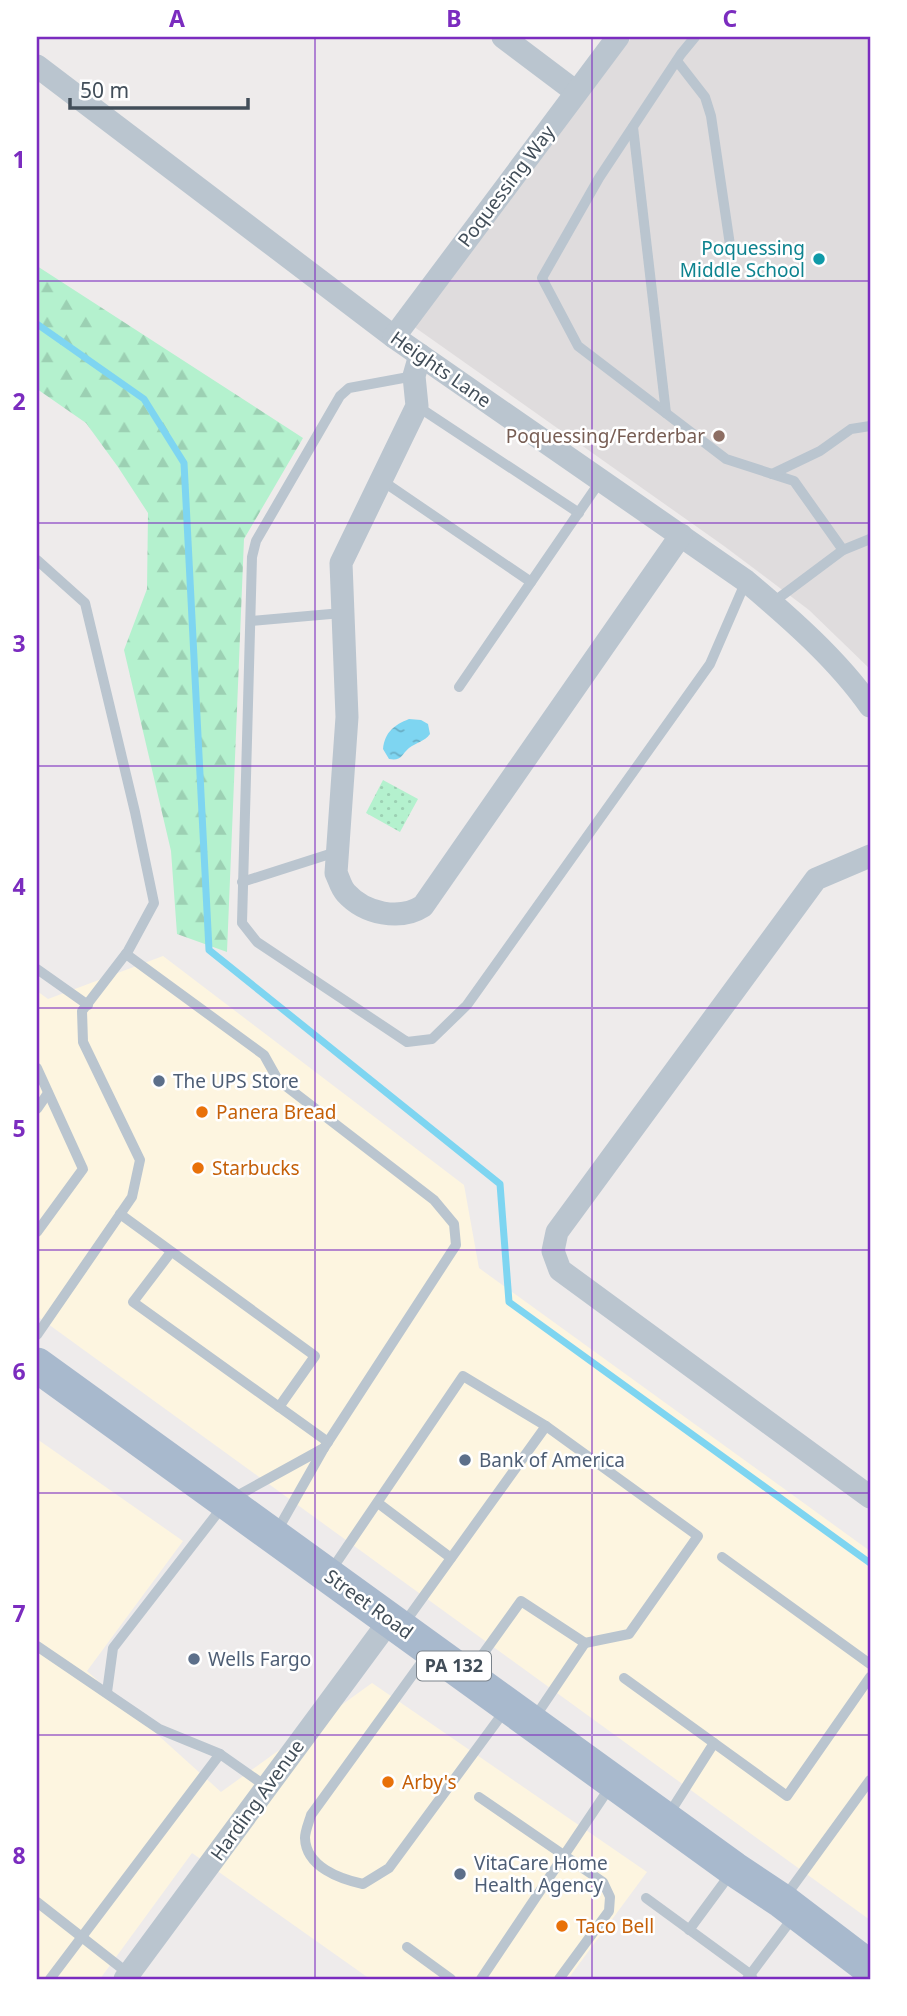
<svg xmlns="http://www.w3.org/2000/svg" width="907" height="2016" font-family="'Noto Sans',sans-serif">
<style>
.commercial{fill:#fdf5e0}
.education{fill:#dfdcdd}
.forest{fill:url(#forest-firs)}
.park{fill:url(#park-dots)}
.water{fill:url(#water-ripples)}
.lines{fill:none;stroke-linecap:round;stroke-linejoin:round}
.stream{stroke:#7ed5f1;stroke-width:7}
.service{stroke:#bac5cf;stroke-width:10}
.minor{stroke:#bac5cf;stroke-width:23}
.primary{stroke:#a8b9cd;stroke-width:35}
.grid{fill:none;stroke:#7b2cbf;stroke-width:2;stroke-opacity:0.55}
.culture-dot{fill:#0f9aa8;stroke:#fff;stroke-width:2.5}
.education-dot{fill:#8d6e63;stroke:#fff;stroke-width:2.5}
.service-dot{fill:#5c6f8a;stroke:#fff;stroke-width:2.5}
.food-dot{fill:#e8710a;stroke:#fff;stroke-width:2.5}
.labels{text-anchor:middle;stroke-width:5;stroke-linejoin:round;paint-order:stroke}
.shield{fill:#fff;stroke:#7b838b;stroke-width:2}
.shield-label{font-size:18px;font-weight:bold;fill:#424e59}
.street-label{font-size:19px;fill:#424e59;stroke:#fff}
.culture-label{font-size:19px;fill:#0d838f;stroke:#fff;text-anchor:end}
.education-label{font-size:19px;fill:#785e54;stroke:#fff;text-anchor:end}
.service-label{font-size:19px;fill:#4e5e75;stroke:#fff;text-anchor:start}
.food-label{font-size:19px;fill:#c56008;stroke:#fff;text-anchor:start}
.neatline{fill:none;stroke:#7b2cbf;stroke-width:2.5}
.grid-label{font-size:23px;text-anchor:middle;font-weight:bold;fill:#7b2cbf}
</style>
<defs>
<pattern id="forest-firs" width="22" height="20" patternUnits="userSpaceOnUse" patternTransform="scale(1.75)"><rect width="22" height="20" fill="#b4f1ce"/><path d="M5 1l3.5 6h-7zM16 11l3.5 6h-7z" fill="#9cd0b3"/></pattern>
<pattern id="park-dots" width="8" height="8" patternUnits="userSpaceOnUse" patternTransform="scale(1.75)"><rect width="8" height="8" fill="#b4f1ce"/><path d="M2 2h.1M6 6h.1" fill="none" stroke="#9cd0b3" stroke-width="1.8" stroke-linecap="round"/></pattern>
<pattern id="water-ripples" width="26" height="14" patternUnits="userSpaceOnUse" patternTransform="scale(1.75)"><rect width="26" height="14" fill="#7ed5f1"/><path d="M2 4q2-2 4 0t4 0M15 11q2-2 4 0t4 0" fill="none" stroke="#69afc6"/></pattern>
</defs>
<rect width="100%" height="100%" fill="#eeebeb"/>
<g class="commercial">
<path d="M 163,956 L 464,1185 L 479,1268 L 870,1551 L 870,1920 L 37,1316 L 37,991 L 48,999 Z"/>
<path d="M 37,1439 L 183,1541 L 87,1671 L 221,1792 L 372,1683 L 647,1872 L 568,1979 L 370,1979 L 192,1853 L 100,1979 L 37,1979 Z"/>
</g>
<path class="education" d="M 632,37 L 870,37 L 870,669 L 809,610 L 724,546 L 413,326 Z"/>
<path class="forest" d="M 37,266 L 303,438 L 244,539 L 227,952 L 177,934 L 171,851 L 124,650 L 147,589 L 148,513 L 118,467 L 86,423 L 37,389 Z"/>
<path class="park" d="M 383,780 L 418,799 L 400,832 L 366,813 Z"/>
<path class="water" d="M 409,719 L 421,720 L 428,724 L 430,734 C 424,742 417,742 409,748 C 401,755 402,761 389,759 L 383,749 C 385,732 394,725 409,719 Z"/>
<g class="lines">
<path class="stream" d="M 37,324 L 144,399 L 184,463 L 209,950 L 500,1184 L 509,1302 L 870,1563"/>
<g class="service">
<path d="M 695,37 L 681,54 L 599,178 L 542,278 L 578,346 L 726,459 L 794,481 L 843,550"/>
<path d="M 677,61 L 705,97 L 711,116 L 730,245"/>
<path d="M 633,127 L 666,413"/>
<path d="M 414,376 L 349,388 L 340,396 L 256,541 L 252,557 L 242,923 L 257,942 L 407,1042 L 432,1039 L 467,1005 L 710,664 L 746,581"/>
<path d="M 417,406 L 579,513"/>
<path d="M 772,474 L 820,451 L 851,429 L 870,426"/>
<path d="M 381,480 L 531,582"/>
<path d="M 37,560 L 85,603 L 135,812 L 154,903 L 128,951 L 82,1011 L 83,1042 L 140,1160 L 132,1197 L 37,1335"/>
<path d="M 772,603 L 843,550 L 870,539"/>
<path d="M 251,621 L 342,613"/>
<path d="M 459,687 L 601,480"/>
<path d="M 242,882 L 336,852"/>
<path d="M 126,954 L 264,1055 L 278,1080 L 434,1200 L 454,1224 L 456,1245 L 324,1448 L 277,1531"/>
<path d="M 37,969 L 88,1005"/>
<path d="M 37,1068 L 83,1169 L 37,1232"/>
<path d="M 37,1109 L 48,1093"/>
<path d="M 120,1214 L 315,1356 L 279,1407"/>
<path d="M 171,1252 L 133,1302 L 328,1442"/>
<path d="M 378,1503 L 451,1558"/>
<path d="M 722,1557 L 870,1664"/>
<path d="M 330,1572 L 463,1376 L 546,1426 L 698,1536 L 629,1634 L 585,1643"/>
<path d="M 403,1625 L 546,1426"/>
<path d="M 37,1646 L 159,1729 L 220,1754"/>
<path d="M 427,1655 L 311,1815 C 309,1822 305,1831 305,1838 C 306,1867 340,1879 363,1884 L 389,1868 L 506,1709"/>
<path d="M 470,1672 L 521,1601 L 585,1643 L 533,1720"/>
<path d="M 624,1678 L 714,1743"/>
<path d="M 107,1692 L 113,1648 L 226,1502 L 324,1448"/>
<path d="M 479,1797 L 603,1882 L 610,1897 L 609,1911 L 559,1979"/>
<path d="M 667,1817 L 714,1743 L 787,1796 L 870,1677"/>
<path d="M 785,1897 L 870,1780"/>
<path d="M 646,1898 L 750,1974 L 753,1979"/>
<path d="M 37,1902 L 129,1974"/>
<path d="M 689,1930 L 731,1873"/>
<path d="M 407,1947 L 451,1979"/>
<path d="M 50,1979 L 220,1754 L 267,1787"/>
<path d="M 481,1979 L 610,1787"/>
<path d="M 747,1979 L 794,1916"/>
</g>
<g class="minor">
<path d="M 503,37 L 576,92"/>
<path d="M 37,66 L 394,337 L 746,581 C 789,617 838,660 870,706"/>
<path d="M 394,337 L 618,37"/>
<path d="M 420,355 L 414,376 L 417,406 L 341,563 L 347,717 L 336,873 C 339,879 341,888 346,893 C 365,914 400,921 423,906 L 681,535"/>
<path d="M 870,856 L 816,879 L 557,1232 L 553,1251 L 560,1270 L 870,1497"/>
<path d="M 125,1979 L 390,1620"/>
</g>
<path class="primary" d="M 37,1365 L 734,1869 L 782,1901 L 870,1968"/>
</g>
<path class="grid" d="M 315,37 L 315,1979M 592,37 L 592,1979M 37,281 L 870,281M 37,523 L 870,523M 37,766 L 870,766M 37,1008 L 870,1008M 37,1250 L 870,1250M 37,1493 L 870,1493M 37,1735 L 870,1735"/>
<circle class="culture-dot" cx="819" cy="259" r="7"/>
<circle class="education-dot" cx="719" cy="436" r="7"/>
<g class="service-dot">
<circle cx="159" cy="1081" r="7"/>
<circle cx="465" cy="1460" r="7"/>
<circle cx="194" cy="1659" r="7"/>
<circle cx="460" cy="1874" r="7"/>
</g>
<g class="food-dot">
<circle cx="202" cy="1112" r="7"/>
<circle cx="198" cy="1168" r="7"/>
<circle cx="388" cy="1782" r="7"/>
<circle cx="562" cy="1926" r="7"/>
</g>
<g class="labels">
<rect class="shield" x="417" y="1651.5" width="74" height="29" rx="5"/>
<g class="shield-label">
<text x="454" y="1672">PA 132</text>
</g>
<g class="street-label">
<text transform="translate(506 186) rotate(-53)" y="7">Poquessing Way</text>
<text transform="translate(441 369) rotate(35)" y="7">Heights Lane</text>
<text transform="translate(369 1604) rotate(36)" y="7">Street Road</text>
<text transform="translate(257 1800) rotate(-54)" y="7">Harding Avenue</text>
</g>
<g class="culture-label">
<text x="805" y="255">Poquessing<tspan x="805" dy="22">Middle School</tspan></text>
</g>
<g class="education-label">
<text x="705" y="443">Poquessing/Ferderbar</text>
</g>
<g class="service-label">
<text x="173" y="1088">The UPS Store</text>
<text x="479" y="1467">Bank of America</text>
<text x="208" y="1666">Wells Fargo</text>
<text x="474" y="1870">VitaCare Home<tspan x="474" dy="22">Health Agency</tspan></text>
</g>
<g class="food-label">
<text x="216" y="1119">Panera Bread</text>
<text x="212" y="1175">Starbucks</text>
<text x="402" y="1789">Arby's</text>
<text x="576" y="1933">Taco Bell</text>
</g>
</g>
<rect width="907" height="2016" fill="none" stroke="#ffffff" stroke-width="77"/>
<path d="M70 98v10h178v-10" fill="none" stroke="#424e59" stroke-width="3.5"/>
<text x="80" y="98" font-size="21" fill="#424e59" stroke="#ffffff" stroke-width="5" paint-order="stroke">50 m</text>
<rect x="38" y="38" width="831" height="1940" class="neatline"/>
<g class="grid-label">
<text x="177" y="27">A</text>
<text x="454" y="27">B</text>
<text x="730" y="27">C</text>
<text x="19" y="168">1</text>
<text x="19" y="410">2</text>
<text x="19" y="652">3</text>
<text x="19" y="895">4</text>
<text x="19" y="1137">5</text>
<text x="19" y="1380">6</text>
<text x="19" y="1622">7</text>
<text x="19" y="1864">8</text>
</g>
</svg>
